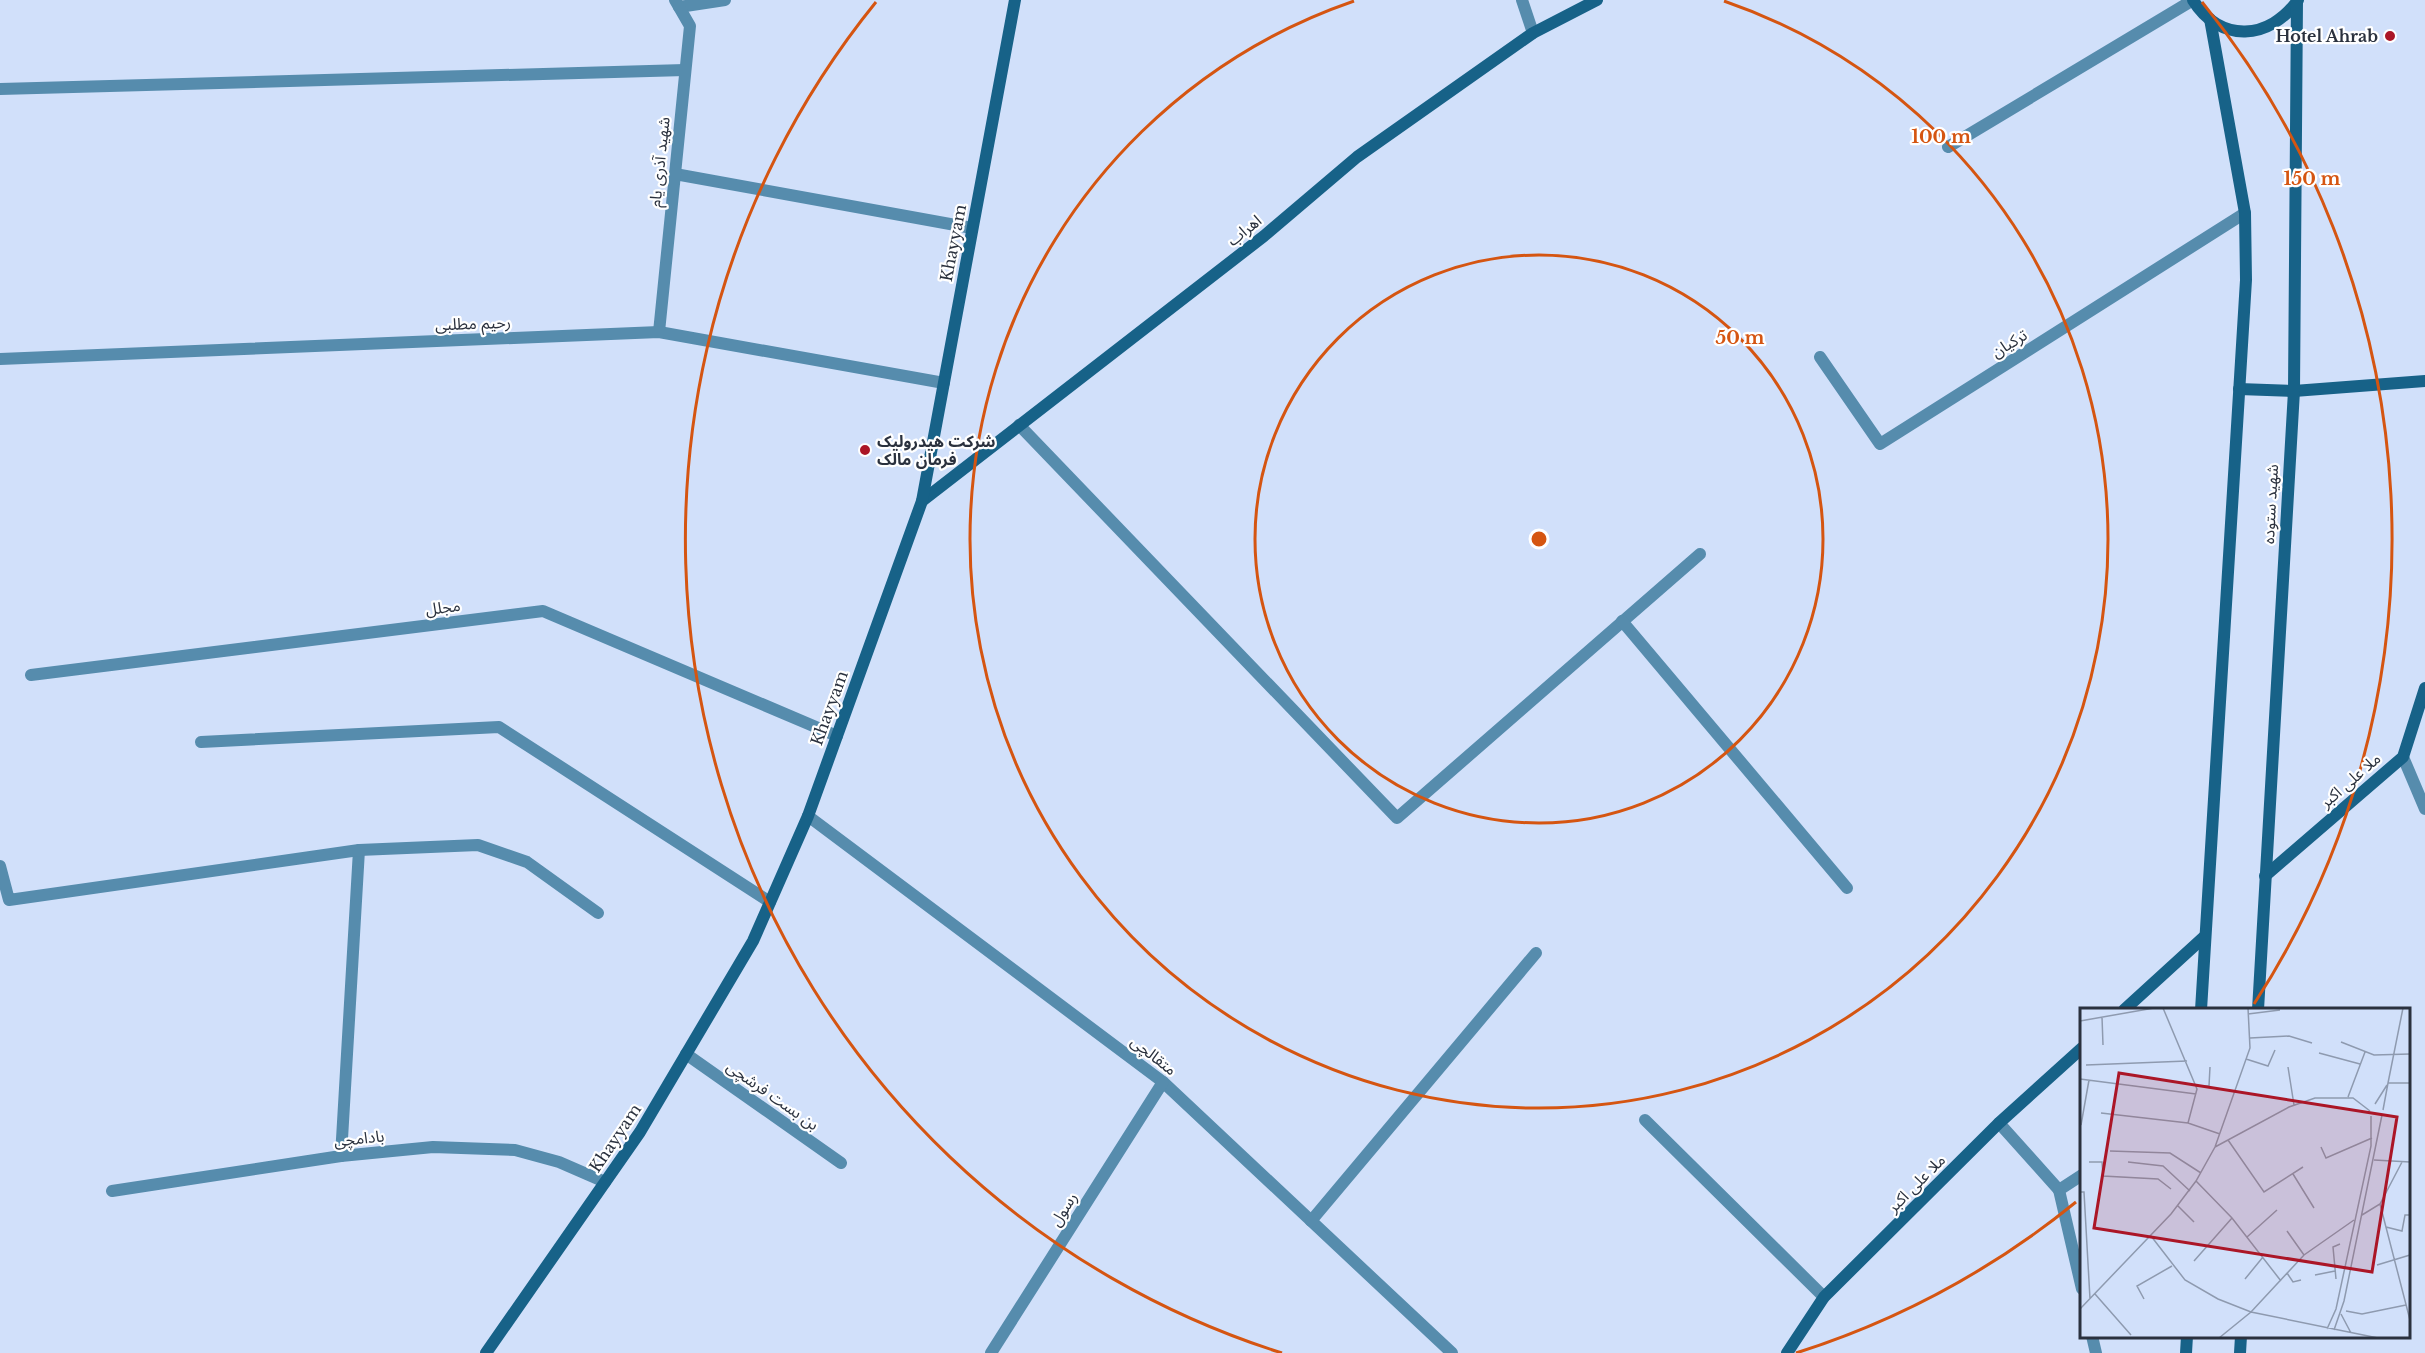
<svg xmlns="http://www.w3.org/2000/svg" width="2425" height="1353" font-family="'Libre Baskerville','Noto Sans Arabic',serif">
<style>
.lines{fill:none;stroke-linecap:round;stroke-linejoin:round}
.lane{stroke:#568cad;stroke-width:12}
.street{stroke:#568cad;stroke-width:12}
.secondary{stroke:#176288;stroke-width:12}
.ring{fill:none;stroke:#d55511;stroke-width:3}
.poi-dot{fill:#ab1627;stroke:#fff;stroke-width:2}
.labels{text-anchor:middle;stroke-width:4.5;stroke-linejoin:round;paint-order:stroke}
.poi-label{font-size:16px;font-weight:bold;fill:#2a313e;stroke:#fff;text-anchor:end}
.street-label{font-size:16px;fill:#2a313e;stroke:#fff}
.inset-road{fill:none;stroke:#8e9aaf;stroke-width:1.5}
.view{fill:#ab1627;fill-opacity:0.15;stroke:#ab1627;stroke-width:3}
.inset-edge{fill:none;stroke:#2a313e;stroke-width:3}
.centre{fill:#d55511;stroke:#fff;stroke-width:3}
.ring-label{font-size:18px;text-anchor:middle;font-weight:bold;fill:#d55511;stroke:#fff;stroke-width:4.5;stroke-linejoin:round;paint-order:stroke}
</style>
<rect width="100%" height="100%" fill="#d1e0fa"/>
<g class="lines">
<g class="lane">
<path d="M 1948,147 L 2193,0"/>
<path d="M 675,174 L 972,228"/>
<path d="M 341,1156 L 359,850"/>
<path d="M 112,1191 L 341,1156 L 433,1147 L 515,1150 L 559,1162 L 605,1182"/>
</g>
<g class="street">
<path d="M 1522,0 L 1533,33"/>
<path d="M 679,7 L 725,0"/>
<path d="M 0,89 L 685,70"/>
<path d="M 659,332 L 690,26 L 675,0"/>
<path d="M 1820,357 L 1880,444 L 2245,213"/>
<path d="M 0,359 L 659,332 L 944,383"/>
<path d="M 1019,425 L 1397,818 L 1700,554"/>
<path d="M 1622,621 L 1847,888"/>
<path d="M 31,675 L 543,611 L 837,736"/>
<path d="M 201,742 L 499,727 L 770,902"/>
<path d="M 2403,757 L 2425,809"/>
<path d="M 808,816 L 1163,1082 L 1452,1353"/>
<path d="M 0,866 L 9,900 L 359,850 L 478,845 L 527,862 L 598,913"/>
<path d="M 686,1054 L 841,1163"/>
<path d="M 1645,1120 L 1824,1297"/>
<path d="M 1999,1123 L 2059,1190"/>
<path d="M 2082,1175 L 2059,1190 L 2082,1289"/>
<path d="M 1311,1221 L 1536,953"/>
<path d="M 2092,1336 L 2096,1353"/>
<path d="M 991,1353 L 1163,1082"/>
</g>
<g class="secondary">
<path d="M 2193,0 C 2220,44 2270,40 2298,0"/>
<path d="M 2239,389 L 2294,391 L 2425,381"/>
<path d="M 922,501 L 1264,236 L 1357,157 L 1533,33 L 1597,0"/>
<path d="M 2265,876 L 2403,757 L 2425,688"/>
<path d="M 2124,1010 L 2204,937"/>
<path d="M 2201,1010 L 2246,280 L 2245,213 L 2210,19"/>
<path d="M 2258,1010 L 2294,391 L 2297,0"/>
<path d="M 486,1353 L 640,1132 L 753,941 L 808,816 L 922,501 L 1015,0"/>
<path d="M 1787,1353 L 1824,1297 L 1999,1123 L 2082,1048"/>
<path d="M 2186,1353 L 2187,1336"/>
<path d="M 2240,1353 L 2241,1336"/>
</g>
</g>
<g class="ring">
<circle cx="1539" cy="539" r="284"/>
<path d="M1724 1A569 569 0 1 1 1354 1"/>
<path d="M2076 1202A853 853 0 0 1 1796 1353M1282 1353A853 853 0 0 1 876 2M2202 2A853 853 0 0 1 2254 1004"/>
</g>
<g class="poi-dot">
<circle cx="2390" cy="36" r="6"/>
<circle cx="865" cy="450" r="6"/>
</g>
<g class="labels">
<g class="poi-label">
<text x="2378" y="42">Hotel Ahrab</text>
<text x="877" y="447" text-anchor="start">شرکت هیدرولیک<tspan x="877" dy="18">فرمان مالک</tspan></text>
</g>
<g class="street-label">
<text transform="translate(659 162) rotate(-84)" y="6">شهید آذری یام</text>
<text transform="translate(1244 230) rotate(-39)" y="6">اهراب</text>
<text transform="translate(953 243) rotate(-79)" y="6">Khayyam</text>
<text transform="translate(473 323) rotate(-2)" y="6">رحیم مطلبی</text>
<text transform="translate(2009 343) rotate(-32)" y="6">ترکیان</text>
<text transform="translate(2270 504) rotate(-87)" y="6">شهید ستوده</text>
<text transform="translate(443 607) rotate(-7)" y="6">مجلل</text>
<text transform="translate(829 708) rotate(-70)" y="6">Khayyam</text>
<text transform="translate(2350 780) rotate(-41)" y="6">ملا علی اکبر</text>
<text transform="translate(1154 1055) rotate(38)" y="6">متقالچی</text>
<text transform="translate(773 1095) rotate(35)" y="6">بن بست فرشچی</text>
<text transform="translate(359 1138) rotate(-6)" y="6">بادامچی</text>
<text transform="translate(615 1138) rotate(-56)" y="6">Khayyam</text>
<text transform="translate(1916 1183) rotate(-45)" y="6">ملا علی اکبر</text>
<text transform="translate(1063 1209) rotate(-58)" y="6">رسول</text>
</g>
</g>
<g transform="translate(2080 1008)">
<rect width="330" height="330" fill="#d1e0fa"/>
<path class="inset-road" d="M 83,0 L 117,81 L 108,115M 168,6 L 200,2M 22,9 L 23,37M 0,13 L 74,0M 170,30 L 209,28 L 232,35M 261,34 L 294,47 L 330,46M 239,45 L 280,56M 166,51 L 188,58 L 195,42M 6,57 L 107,53M 208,59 L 214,97M 0,71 L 116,86M 308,75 L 330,75M 308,75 L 323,0M 116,78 L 129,78 L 130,59M 268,89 L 285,44M 295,96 L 307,77M 303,102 L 308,75M 21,105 L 108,115 L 140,126M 1,117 L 9,72M 148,132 L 184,184 L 223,159M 135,139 L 209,99 L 235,90 L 273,90 L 290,103M 241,139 L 246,150 L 292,130M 30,143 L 90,145 L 121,165M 294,152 L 330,154M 9,154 L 22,154 L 23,168 L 78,171 L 91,181M 48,154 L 83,158 L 110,183M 213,166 L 234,200M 116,173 L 152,210 L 201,273M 0,184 L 4,184 L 10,291M 300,196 L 330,312M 98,198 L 114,214M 282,207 L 300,196 L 322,154M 306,219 L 322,223 L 325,207 L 330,207M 207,223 L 224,247M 71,228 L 105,272 L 138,291 L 171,304 L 298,330M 167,229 L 197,202M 114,253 L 152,210M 297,257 L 330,247M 207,265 L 213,274 L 221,272M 235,267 L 255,263M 165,271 L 183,249M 256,271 L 253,239 L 260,236M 15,286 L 51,327M 64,291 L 57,278 L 92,258M 0,301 L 91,206 L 116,173 L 135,139 L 170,40 L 168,0M 266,303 L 282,306 L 326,297M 261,306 L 271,325M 247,321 L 256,301 L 291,138 L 291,108M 254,322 L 264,293 L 302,107M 139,330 L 171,304 L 224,247 L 274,212"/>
<path class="view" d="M 39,65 L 317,109 L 292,264 L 14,220 Z"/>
<rect width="330" height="330" class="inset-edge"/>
</g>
<circle cx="1539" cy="539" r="9" class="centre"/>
<g class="ring-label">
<text x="1941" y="143">100 m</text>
<text x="2312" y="185">150 m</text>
<text x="1740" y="344">50 m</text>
</g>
</svg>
